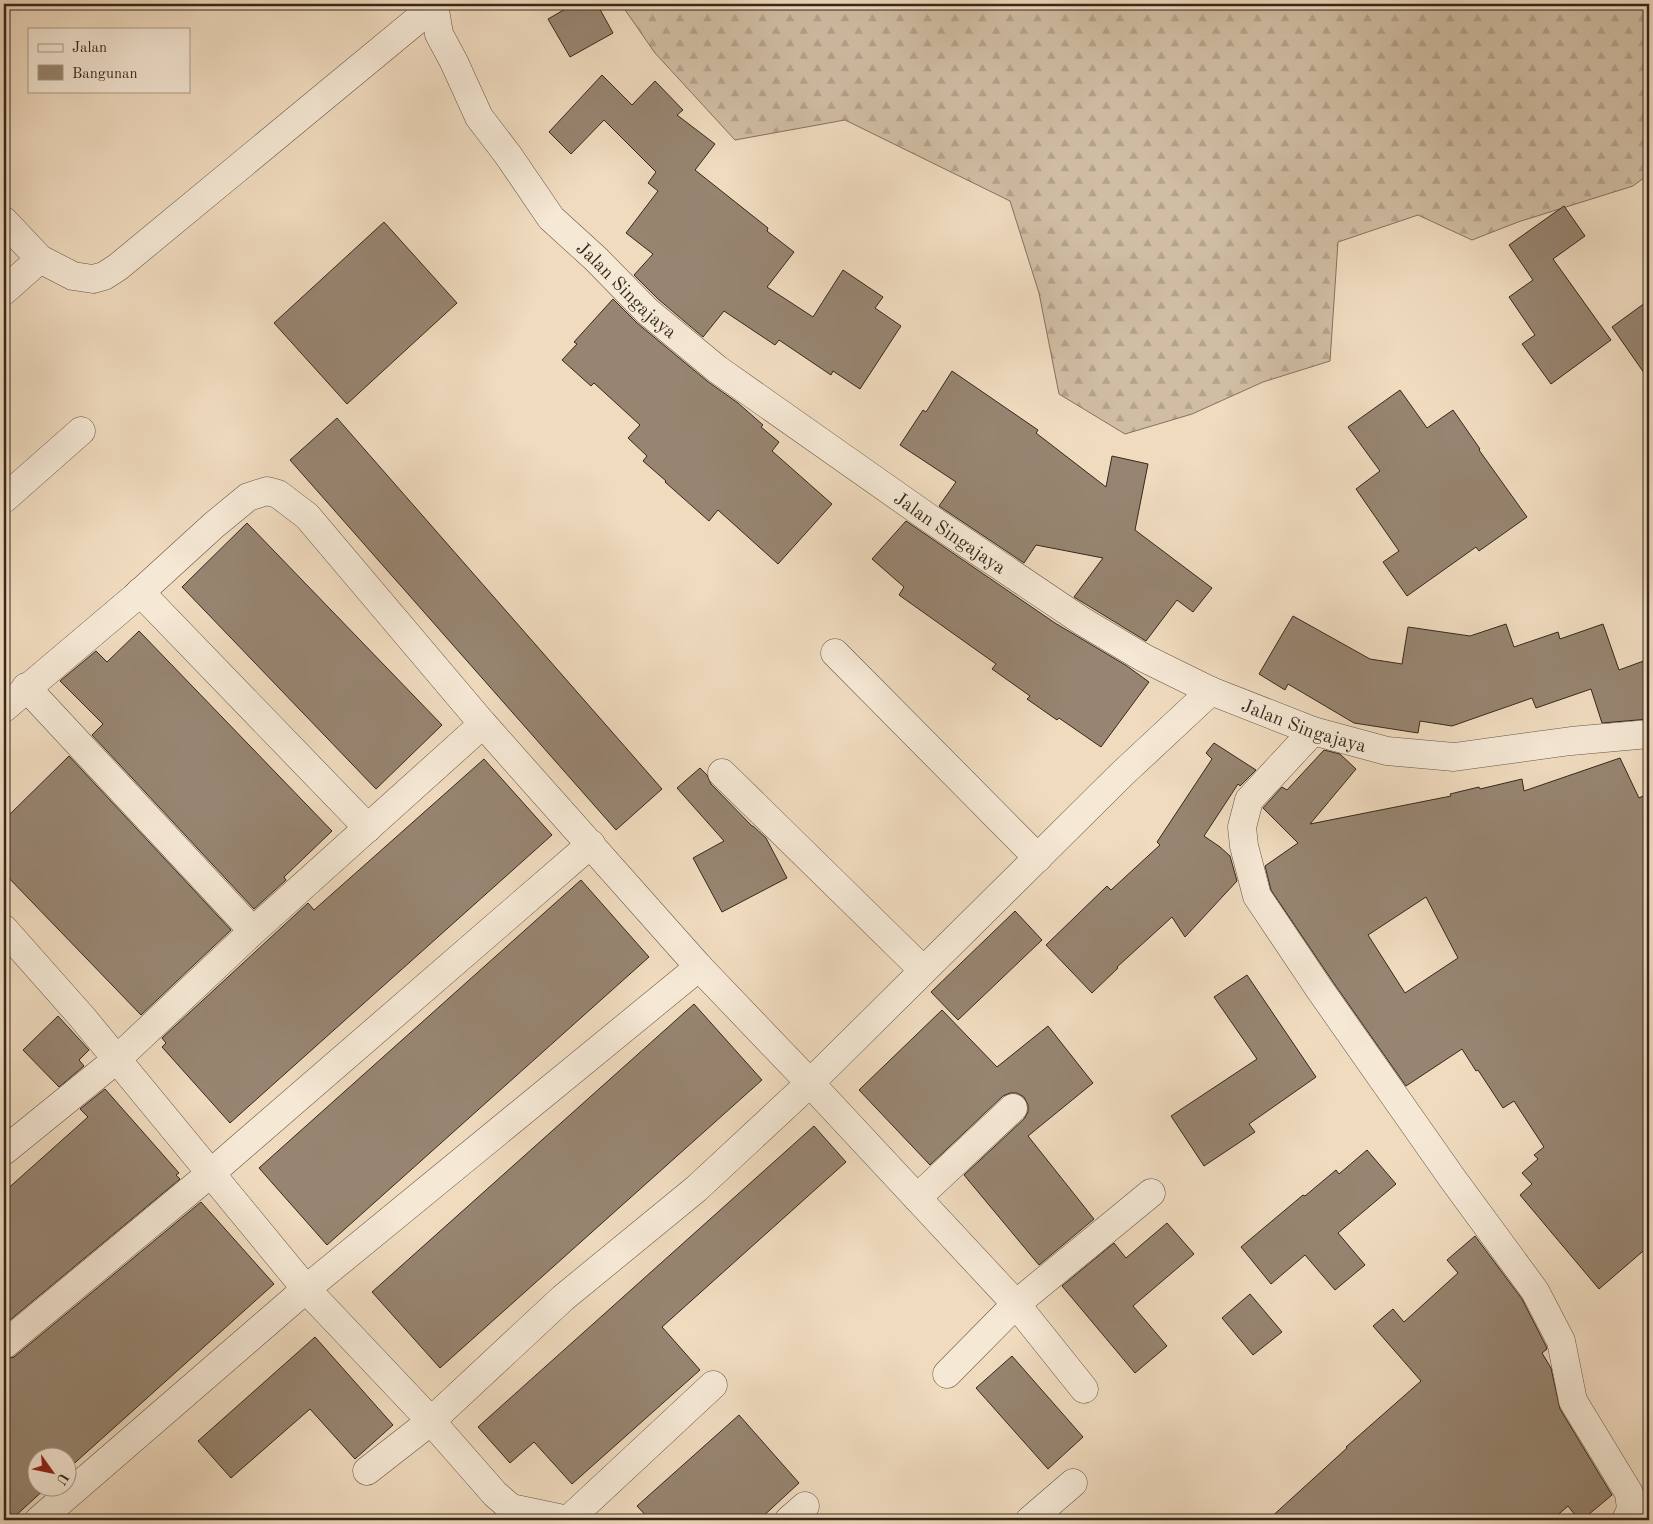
<svg xmlns="http://www.w3.org/2000/svg" width="1653" height="1524" font-family="'Old Standard TT',serif">
<style>
.forest{fill:url(#forest-firs);stroke:#837260}
.building{fill:#978571;stroke:#36281c;fill-rule:evenodd}
.lines{fill:none;stroke-linecap:round;stroke-linejoin:round}
.minor-casing{stroke:#645545;stroke-width:29}
.minor{stroke:#f5e8d5;stroke-width:28}
.labels{text-anchor:middle;stroke-width:4;stroke-linejoin:round;paint-order:stroke}
.street-label{font-size:19px;fill:#36281c;stroke:#f5e8d5}
</style>
<defs>
<pattern id="forest-firs" width="22" height="20" patternUnits="userSpaceOnUse" patternTransform="scale(1.25)"><rect width="22" height="20" fill="#d0bda3"/><path d="M5 1l3.5 6h-7zM16 11l3.5 6h-7z" fill="#b3a28c"/></pattern>
</defs>
<rect width="100%" height="100%" fill="#f0dbbf"/>
<filter id="stains"><feTurbulence type="fractalNoise" baseFrequency=".004" numOctaves="4"/><feColorMatrix values="0 0 0 0 .2 0 0 0 0 .09 0 0 0 0 .02 0 0 0 .5 -.17"/></filter>
<radialGradient id="worn" r=".72"><stop offset=".6" stop-color="#630" stop-opacity="0"/><stop offset="1" stop-color="#630" stop-opacity=".3"/></radialGradient>
<path class="forest" d="M 621,4 L 1649,4 L 1649,174 L 1633,186 L 1518,222 L 1472,240 L 1418,215 L 1338,242 L 1330,361 L 1263,382 L 1192,414 L 1125,434 L 1059,394 L 1039,293 L 1010,201 L 845,120 L 735,140 L 655,53 Z"/>
<g class="building">
<path d="M 574,4 L 597,4 L 613,33 L 570,57 L 548,19 Z"/>
<path d="M 602,75 L 632,105 L 655,81 L 683,110 L 677,115 L 715,144 L 695,170 L 768,228 L 767,231 L 794,252 L 767,287 L 813,317 L 843,270 L 883,297 L 875,308 L 901,326 L 860,389 L 833,371 L 831,375 L 779,340 L 775,345 L 724,311 L 703,337 L 658,299 L 634,275 L 653,254 L 626,233 L 658,191 L 648,183 L 656,172 L 604,120 L 571,154 L 549,132 Z"/>
<path d="M 1564,206 L 1585,236 L 1553,259 L 1611,340 L 1551,384 L 1522,344 L 1535,335 L 1509,297 L 1533,280 L 1509,245 Z"/>
<path d="M 384,222 L 457,303 L 347,404 L 274,323 Z"/>
<path d="M 613,299 L 637,323 L 707,381 L 738,403 L 763,425 L 761,427 L 779,442 L 772,451 L 832,504 L 778,564 L 718,510 L 709,521 L 665,482 L 666,481 L 643,461 L 647,456 L 628,438 L 640,425 L 594,383 L 591,386 L 562,360 L 577,344 L 574,342 Z"/>
<path d="M 1649,300 L 1649,380 L 1612,327 Z"/>
<path d="M 952,371 L 1038,430 L 1036,433 L 1106,487 L 1112,456 L 1148,464 L 1135,530 L 1212,588 L 1193,612 L 1177,600 L 1146,641 L 1074,597 L 1103,558 L 1036,545 L 1024,563 L 939,506 L 956,482 L 900,445 L 923,410 L 926,412 Z"/>
<path d="M 1400,390 L 1427,428 L 1453,410 L 1480,449 L 1479,450 L 1527,517 L 1479,551 L 1476,547 L 1407,596 L 1383,562 L 1399,551 L 1356,489 L 1380,471 L 1348,427 Z"/>
<path d="M 337,418 L 662,789 L 616,830 L 290,460 Z"/>
<path d="M 906,521 L 1055,623 L 1127,666 L 1149,682 L 1101,747 L 1059,718 L 1057,720 L 1027,699 L 1030,696 L 992,669 L 996,664 L 899,595 L 904,587 L 872,559 Z"/>
<path d="M 247,523 L 442,725 L 376,789 L 182,587 Z"/>
<path d="M 1293,616 L 1370,659 L 1402,664 L 1408,627 L 1470,636 L 1506,624 L 1514,647 L 1558,632 L 1560,639 L 1603,624 L 1619,670 L 1649,659 L 1649,719 L 1602,723 L 1591,689 L 1536,708 L 1532,698 L 1452,726 L 1420,721 L 1418,733 L 1354,723 L 1288,684 L 1285,690 L 1259,674 Z"/>
<path d="M 139,631 L 332,831 L 284,877 L 286,880 L 254,909 L 92,735 L 103,724 L 60,681 L 96,651 L 107,662 Z"/>
<path d="M 1214,743 L 1256,770 L 1240,786 L 1238,784 L 1204,836 L 1220,847 L 1230,856 L 1237,881 L 1185,937 L 1172,917 L 1117,967 L 1118,968 L 1092,993 L 1046,945 L 1107,886 L 1111,890 L 1160,845 L 1157,842 L 1212,759 L 1206,753 Z"/>
<path d="M 1324,750 L 1340,754 L 1356,769 L 1310,824 L 1451,796 L 1450,794 L 1479,787 L 1480,789 L 1522,779 L 1524,791 L 1620,758 L 1639,798 L 1649,793 L 1649,1246 L 1599,1289 L 1520,1195 L 1532,1184 L 1522,1173 L 1538,1159 L 1534,1155 L 1544,1147 L 1514,1101 L 1503,1108 L 1478,1070 L 1476,1071 L 1462,1049 L 1406,1086 L 1333,982 L 1271,890 L 1265,866 L 1298,843 L 1263,808 L 1282,787 L 1287,790 ZM 1426,897 L 1458,958 L 1405,993 L 1368,935 Z"/>
<path d="M 69,756 L 231,930 L 141,1015 L 4,873 L 4,820 Z"/>
<path d="M 484,759 L 552,835 L 230,1123 L 162,1047 L 166,1043 L 162,1038 L 308,903 L 314,910 Z"/>
<path d="M 700,768 L 707,775 L 711,784 L 752,826 L 753,826 L 766,838 L 787,878 L 722,912 L 693,858 L 724,841 L 677,788 Z"/>
<path d="M 581,880 L 649,957 L 327,1245 L 259,1168 Z"/>
<path d="M 1015,911 L 1042,940 L 958,1020 L 931,992 Z"/>
<path d="M 1247,975 L 1316,1077 L 1249,1124 L 1255,1132 L 1204,1166 L 1171,1116 L 1257,1059 L 1214,997 Z"/>
<path d="M 694,1004 L 762,1080 L 440,1368 L 372,1292 Z"/>
<path d="M 942,1010 L 997,1067 L 1048,1026 L 1093,1083 L 1028,1136 L 1094,1219 L 1039,1265 L 964,1175 L 1024,1119 L 1028,1112 L 1028,1105 L 1024,1097 L 1017,1093 L 1010,1093 L 1003,1096 L 930,1165 L 859,1090 Z"/>
<path d="M 58,1016 L 89,1050 L 79,1060 L 84,1066 L 59,1087 L 23,1050 Z"/>
<path d="M 105,1089 L 179,1173 L 176,1175 L 180,1179 L 4,1325 L 4,1192 L 88,1117 L 80,1109 Z"/>
<path d="M 814,1126 L 846,1162 L 662,1327 L 700,1370 L 572,1484 L 534,1442 L 510,1463 L 478,1427 Z"/>
<path d="M 1367,1150 L 1396,1184 L 1338,1233 L 1365,1265 L 1335,1290 L 1305,1255 L 1271,1284 L 1241,1247 L 1303,1195 L 1305,1196 L 1336,1170 L 1339,1174 Z"/>
<path d="M 201,1202 L 274,1284 L 68,1469 L 68,1456 L 38,1456 L 38,1486 L 48,1486 L 11,1520 L 4,1520 L 4,1360 L 14,1357 Z"/>
<path d="M 1167,1223 L 1194,1254 L 1133,1306 L 1167,1346 L 1135,1373 L 1062,1286 L 1114,1243 L 1126,1258 Z"/>
<path d="M 1475,1236 L 1522,1299 L 1546,1346 L 1547,1349 L 1542,1353 L 1551,1368 L 1560,1409 L 1612,1495 L 1582,1520 L 1579,1520 L 1568,1506 L 1552,1520 L 1268,1520 L 1347,1448 L 1346,1447 L 1421,1381 L 1373,1326 L 1393,1309 L 1404,1322 L 1458,1273 L 1447,1260 Z"/>
<path d="M 1250,1294 L 1282,1332 L 1253,1355 L 1222,1318 Z"/>
<path d="M 315,1337 L 393,1425 L 355,1459 L 310,1409 L 231,1478 L 198,1441 Z"/>
<path d="M 1012,1356 L 1083,1437 L 1048,1469 L 976,1388 Z"/>
<path d="M 739,1415 L 799,1483 L 759,1520 L 650,1520 L 637,1506 Z"/>
</g>
<g class="lines">
<defs>
<g id="minor">
<path id="s1" d="M 434,4 L 439,34 L 454,62 L 479,117 L 508,155 L 551,218 L 596,259 L 647,311 L 717,369 L 926,516 L 1082,621 L 1144,658 L 1211,691 L 1313,731 L 1387,751 L 1454,757 L 1571,741 L 1649,734"/>
<path d="M 4,221 L 40,259 L 73,276 L 93,279 L 104,276 L 118,267 L 434,6"/>
<path d="M 4,291 L 40,259"/>
<path d="M 4,499 L 81,431"/>
<path d="M 140,592 L 368,828"/>
<path d="M 835,653 L 1038,858"/>
<path d="M 26,687 L 253,931"/>
<path d="M 4,708 L 134,598 L 214,525 L 248,497 L 267,491 L 278,494 L 307,516 L 483,724 L 699,967 L 810,1083 L 1016,1304 L 1084,1389"/>
<path d="M 1313,731 L 1249,800 L 1242,827 L 1244,846 L 1257,896 L 1320,990 L 1452,1178 L 1535,1291 L 1561,1341 L 1573,1401 L 1629,1493 L 1631,1509 L 1626,1520"/>
<path d="M 722,773 L 923,970"/>
<path d="M 4,929 L 82,1017 L 306,1289 L 431,1421 L 563,1298 L 696,1189 L 810,1083 L 1123,773 L 1211,691"/>
<path d="M 4,1151 L 116,1060 L 253,931 L 483,724"/>
<path d="M 917,1198 L 1013,1108"/>
<path d="M 4,1345 L 211,1173 L 591,844"/>
<path d="M 947,1374 L 1016,1304 L 1151,1193"/>
<path d="M 367,1471 L 431,1421 L 495,1494 L 511,1508 L 568,1520"/>
<path d="M 39,1520 L 306,1289 L 699,967"/>
<path d="M 568,1520 L 713,1385"/>
<path d="M 789,1520 L 805,1506"/>
<path d="M 1030,1520 L 1073,1483"/>
</g>
</defs>
<use href="#minor" class="minor-casing"/>
<use href="#minor" class="minor"/>
</g>
<g class="labels">
<g class="street-label">
<text dy="7" stroke="none"><textPath href="#s1" startOffset="351">Jalan Singajaya</textPath></text>
<text dy="7" stroke="none"><textPath href="#s1" startOffset="756">Jalan Singajaya</textPath></text>
<text dy="7" stroke="none"><textPath href="#s1" startOffset="1161">Jalan Singajaya</textPath></text>
</g>
</g>
<rect width="1653" height="1524" fill="none" stroke="#f0dbbf" stroke-width="20"/>
<rect x="5" y="5" width="1643" height="1514" fill="none" stroke="#36281c" stroke-width="2.5"/>
<rect x="10" y="10" width="1633" height="1504" fill="none" stroke="#36281c"/>
<rect x="28" y="28" width="162" height="65" fill="#f5e8d5" stroke="#a99b8b"/>
<rect x="38" y="44" width="25" height="8" fill="#f5e8d5" stroke="#a99b8b"/>
<text x="72" y="52" font-size="15" fill="#36281c">Jalan</text>
<rect x="38" y="65" width="25" height="15" fill="#978571" stroke="#a99b8b"/>
<text x="72" y="78" font-size="15" fill="#36281c">Bangunan</text>
<g transform="translate(52 1472) rotate(123)"><circle r="24" fill="#f5e8d5" stroke="#a99b8b"/>
<path d="M0-4L9 19L0 12L-9 19Z" fill="#8f2418"/>
<text y="-8" font-size="14" font-weight="bold" text-anchor="middle" fill="#36281c">U</text>
</g>
<rect width="100%" height="100%" filter="url(#stains)"/>
<rect width="100%" height="100%" fill="url(#worn)"/>
</svg>
